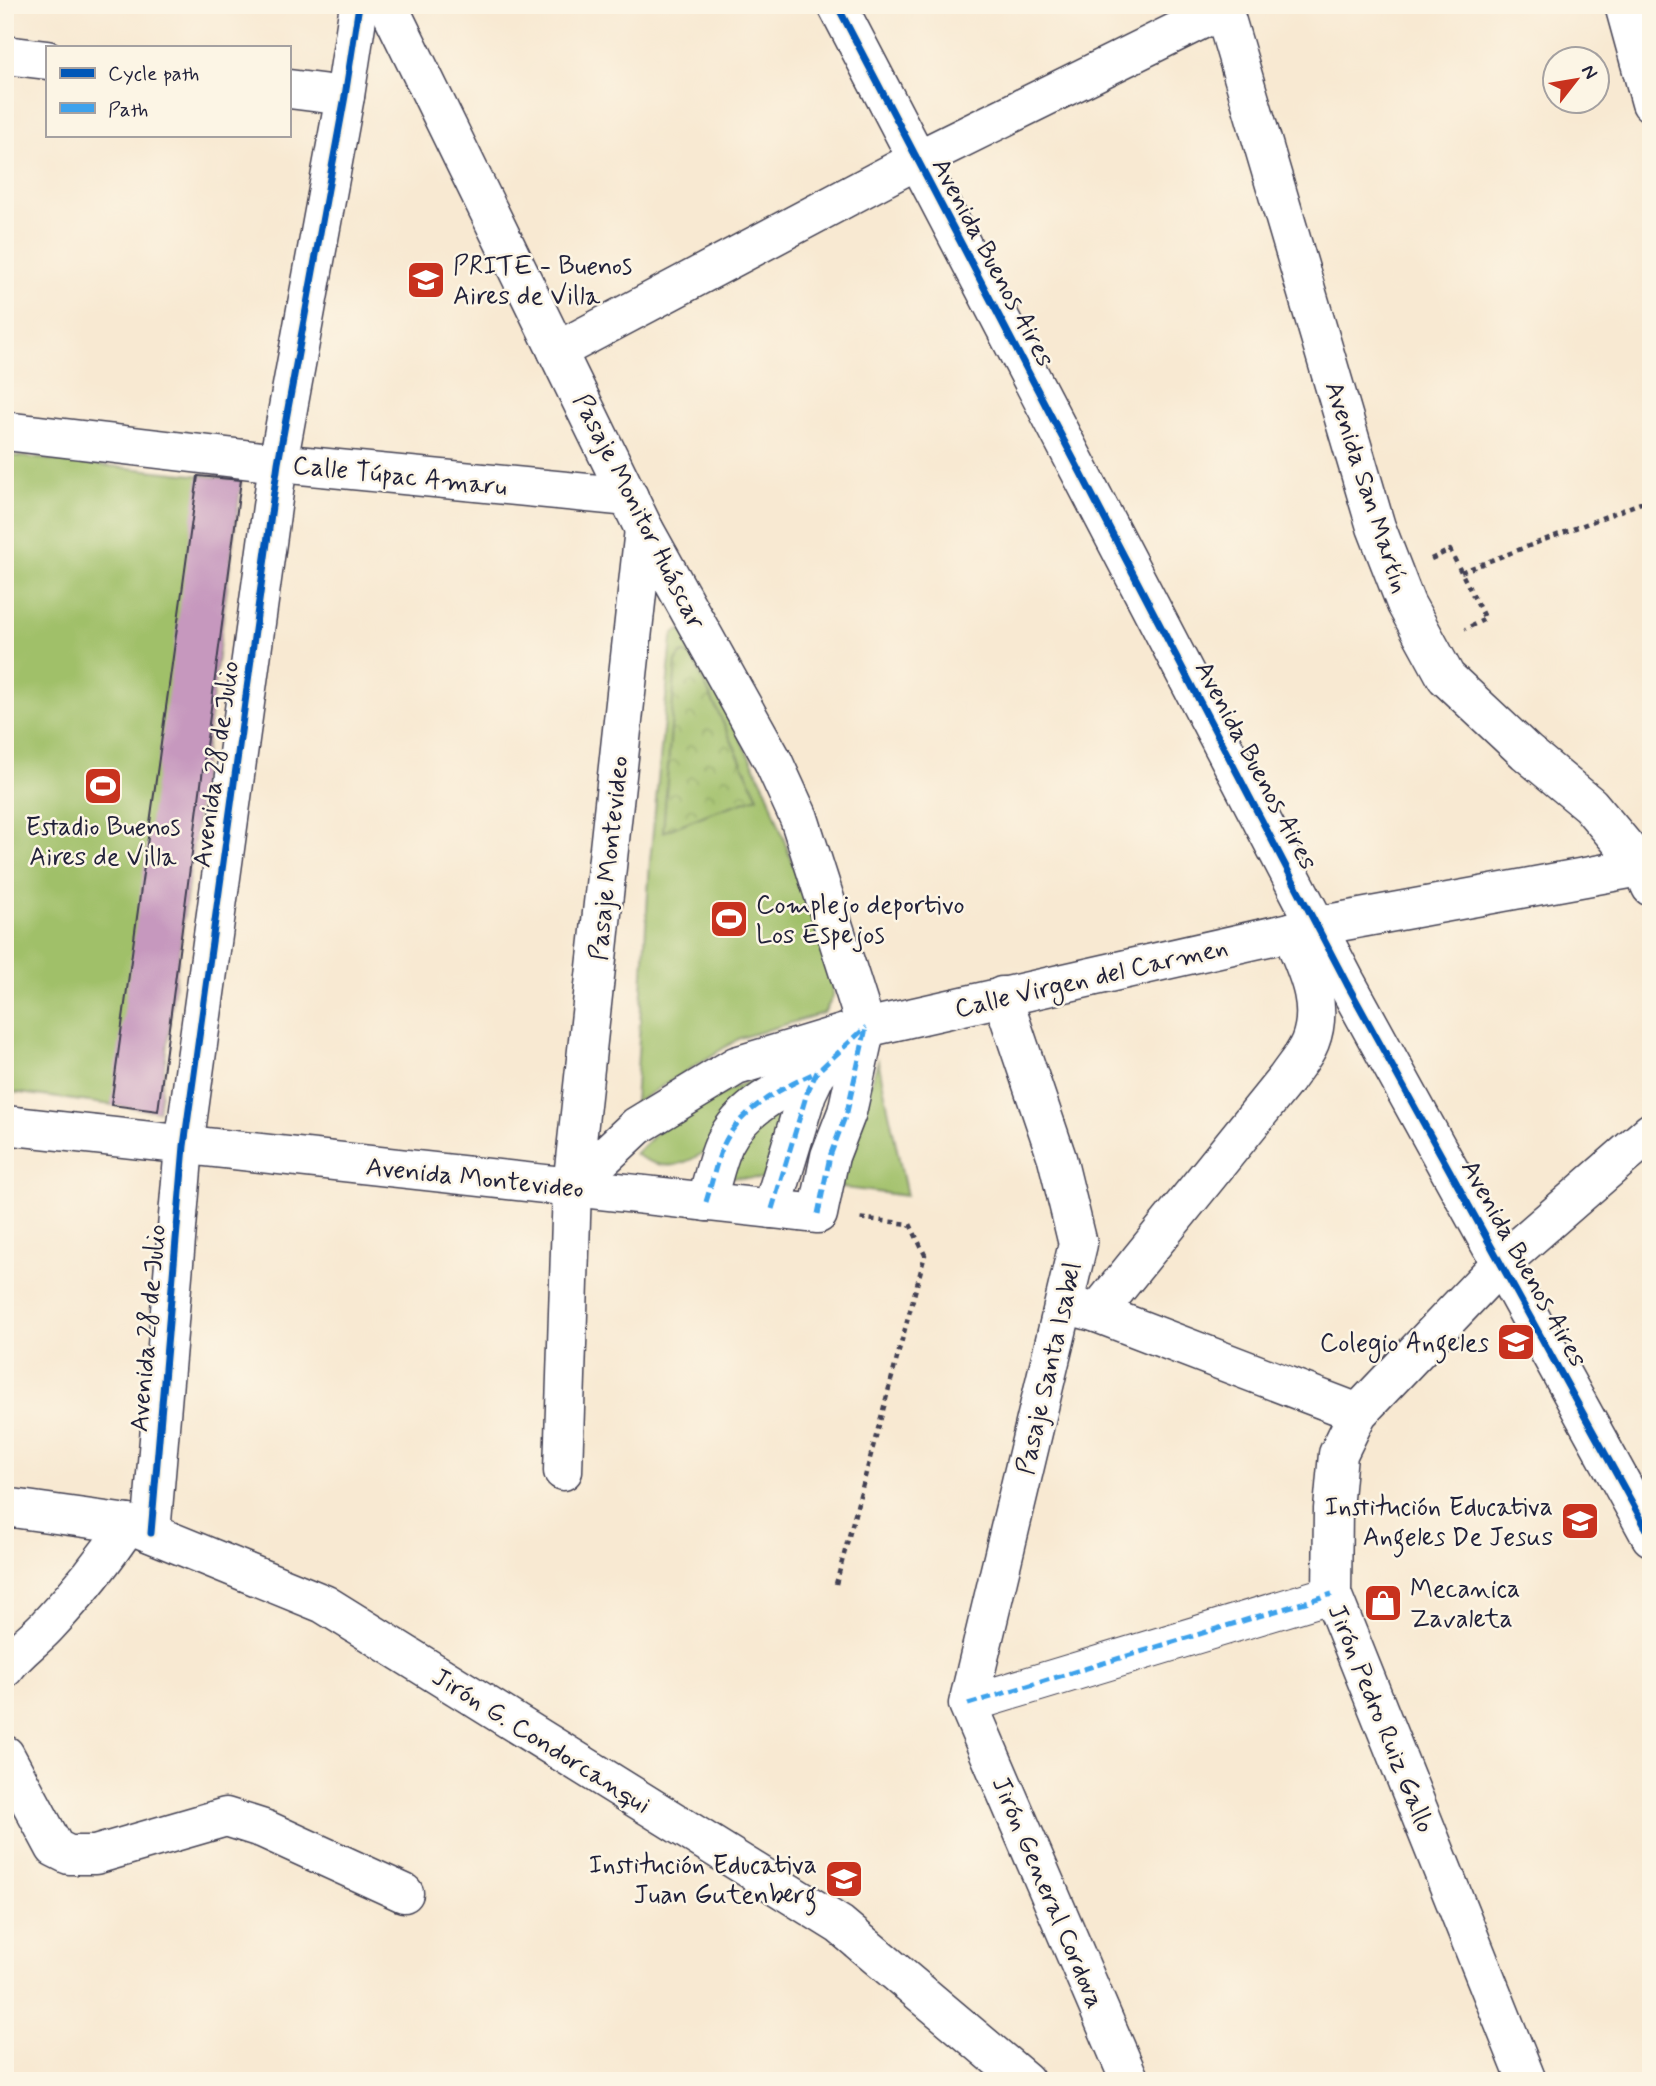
<svg xmlns="http://www.w3.org/2000/svg" width="1656" height="2086" font-family="Mynerve,sans-serif">
<style>
.grass{fill:#a0c069;stroke:#617152;stroke-width:2}
.park{fill:url(#park-crowns);stroke:#617152;stroke-width:2}
.building{fill:#c698be}
.lines{fill:none;stroke-linecap:round;stroke-linejoin:round}
.pedestrian-casing{stroke:#424052;stroke-width:39}
.minor-casing{stroke:#424052;stroke-width:41}
.tertiary-casing{stroke:#424052;stroke-width:41}
.path{stroke:#424052;stroke-width:4.5;stroke-dasharray:5 5;stroke-linecap:butt}
.pedestrian{stroke:#fff;stroke-width:37}
.minor{stroke:#fff;stroke-width:38}
.tertiary{stroke:#fff;stroke-width:38}
.quiet{stroke:#3ea2ec;stroke-width:5;stroke-dasharray:10 5;stroke-linecap:butt}
.cycleway-casing{stroke:#fcf5e5;stroke-width:11}
.cycleway{stroke:#0057b8;stroke-width:7}
.labels{text-anchor:middle;stroke-width:5;stroke-linejoin:round;paint-order:stroke}
.street-label{font-size:26px;fill:#22223b;stroke:#fcf5e5}
.poi-label{font-size:26px;fill:#22223b;stroke:#fcf5e5;text-anchor:start}
</style>
<defs>
<pattern id="park-crowns" width="20" height="18" patternUnits="userSpaceOnUse" patternTransform="scale(1.75)"><rect width="20" height="18" fill="#a0c069"/><path d="M2 6a3 3 0 1 1 6 0M12 15a3 3 0 1 1 6 0" fill="none" stroke="#829c58"/></pattern>
</defs>
<rect width="100%" height="100%" fill="#fcf5e5"/>
<filter id="ink" filterUnits="userSpaceOnUse"><feTurbulence type="fractalNoise" baseFrequency=".0143" numOctaves="2"/><feDisplacementMap in="SourceGraphic" scale="14" xChannelSelector="R" yChannelSelector="G"/><feConvolveMatrix kernelMatrix="1 2 1 2 8 2 1 2 1" color-interpolation-filters="sRGB"/></filter>
<filter id="wash" filterUnits="userSpaceOnUse"><feTurbulence type="fractalNoise" baseFrequency=".00686" numOctaves="4" result="noise"/><feDisplacementMap in="SourceGraphic" scale="28" xChannelSelector="R" yChannelSelector="G"/><feGaussianBlur stdDeviation="1.57" result="paint"/><feColorMatrix in="noise" values="0 0 0 0 0 0 0 0 0 0 0 0 0 0 0 0 0 1.4 0 .05"/><feComposite in="paint" operator="in"/></filter>
<g filter="url(#wash)">
<rect width="100%" height="100%" fill="#f8e9d2"/>
<g class="grass">
<path d="M 5,455 L 241,480 L 158,1111 L 5,1091 Z"/>
<path d="M 680,630 L 686,632 L 767,791 L 832,977 L 833,997 L 824,1013 L 740,1038 L 635,1103 L 650,861 L 672,638 L 675,632 Z"/>
<path d="M 799,1056 L 762,1084 L 729,1102 L 716,1126 L 711,1148 C 682,1167 665,1173 635,1154 L 669,1120 Z"/>
<path d="M 878,1061 L 907,1196 L 837,1187 Z"/>
<path d="M 785,1101 L 764,1179 L 733,1177 L 723,1172 L 723,1163 Z"/>
</g>
<path class="park" d="M 686,653 L 692,657 L 758,797 L 710,813 L 663,832 L 676,662 L 681,654 Z"/>
<g id="blocks">
<path class="building" d="M 198,476 L 241,480 L 158,1111 L 111,1105 Z"/>
</g>
</g>
<g filter="url(#ink)">
<use href="#blocks" fill-opacity="0" stroke="#424052" stroke-width="2"/>
<g class="lines">
<defs>
<path id="pedestrian" d="M 968,1704 L 1332,1594"/>
<g id="minor">
<path d="M 388,5 L 644,529 L 773,761 L 799,818 L 866,1027"/>
<path d="M 1222,5 L 1376,527 L 1406,604 L 1446,677 L 1526,752 L 1590,805 L 1642,867 L 1651,887"/>
<path d="M 1624,5 L 1651,103"/>
<path d="M 5,55 L 47,60"/>
<path d="M 289,89 L 345,96"/>
<path d="M 557,351 L 917,160 L 1223,9"/>
<path d="M 5,431 L 278,463 L 629,497"/>
<path d="M 1002,996 L 1057,1158 L 1078,1244 L 968,1704 L 1130,2081"/>
<path d="M 5,1125 L 818,1214 L 830,1156 L 847,1112 L 866,1027"/>
<path d="M 572,1187 L 637,1126 L 736,1066 L 852,1031 L 1317,926 L 1651,865"/>
<path d="M 706,1202 C 712,1183 716,1162 724,1144 C 741,1108 782,1088 817,1072"/>
<path d="M 772,1209 L 807,1093 L 817,1072 L 860,1033"/>
<path d="M 1075,1307 L 1097,1313 L 1358,1413"/>
<path d="M 1097,1313 L 1286,1079 C 1294,1067 1305,1055 1310,1042 C 1325,1003 1305,967 1291,932"/>
<path d="M 563,1471 L 572,1187 L 644,529"/>
<path d="M 5,1507 L 128,1524 L 324,1604 L 840,1925 L 1025,2081"/>
<path d="M 151,1533 L 184,1146 L 278,463 L 345,96 L 359,5"/>
<path d="M 5,1668 C 16,1652 33,1641 47,1626 C 77,1594 104,1561 128,1524"/>
<path d="M 5,1755 L 55,1848 L 69,1855 L 95,1855 L 226,1817 L 264,1829 L 404,1893"/>
<path d="M 1527,2081 L 1332,1594 L 1333,1509 L 1338,1454 L 1358,1413 L 1502,1262 L 1651,1132"/>
</g>
<path id="tertiary" d="M 837,5 L 1347,984 L 1651,1537"/>
</defs>
<use href="#pedestrian" class="pedestrian-casing"/>
<use href="#minor" class="minor-casing"/>
<use href="#tertiary" class="tertiary-casing"/>
<g class="path">
<path d="M 1431,559 L 1450,550 L 1485,619 L 1465,629"/>
<path d="M 1461,572 L 1651,499"/>
<path d="M 836,1584 L 925,1255 L 910,1224 L 857,1218"/>
</g>
<use href="#pedestrian" class="pedestrian"/>
<use href="#minor" class="minor"/>
<use href="#tertiary" class="tertiary"/>
<g class="quiet">
<path d="M 706,1202 C 712,1183 716,1162 724,1144 C 741,1108 782,1088 817,1072"/>
<path d="M 772,1209 L 807,1093 L 817,1072 L 866,1027"/>
<path d="M 818,1214 L 830,1156 L 847,1112 L 866,1028"/>
<path d="M 968,1704 L 1332,1594"/>
</g>
<defs>
<g id="cycleway">
<path d="M 837,5 L 1347,984 L 1651,1537"/>
<path d="M 151,1533 L 184,1146 L 278,463 L 345,96 L 359,5"/>
</g>
</defs>
<use href="#cycleway" class="cycleway-casing"/>
<use href="#cycleway" class="cycleway"/>
</g>
</g>
<defs>
<symbol id="school-square" viewBox="-11 -11 22 22"><rect x="-9" y="-9" width="18" height="18" rx="4" fill="#c8321e" stroke="#fcf5e5"/><path d="M0-5L7-2L0 1L-7-2ZM-4 1L0 2.5L4 1V4Q0 6-4 4Z" fill="#fff"/></symbol>
<symbol id="stadium-square" viewBox="-11 -11 22 22"><rect x="-9" y="-9" width="18" height="18" rx="4" fill="#c8321e" stroke="#fcf5e5"/><path d="M0-5a6.5 5 0 1 0 0 10a6.5 5 0 1 0 0-10ZM-3.5-1.8h7v3.6h-7Z" fill="#fff"/></symbol>
<symbol id="university-square" viewBox="-11 -11 22 22"><rect x="-9" y="-9" width="18" height="18" rx="4" fill="#c8321e" stroke="#fcf5e5"/><path d="M0-5L7-2L0 1L-7-2ZM-4 1L0 2.5L4 1V4Q0 6-4 4Z" fill="#fff"/></symbol>
<symbol id="shop-square" viewBox="-11 -11 22 22"><rect x="-9" y="-9" width="18" height="18" rx="4" fill="#c8321e" stroke="#fcf5e5"/><path d="M-5-2.5h2.3a2.7 3.5 0 0 1 5.4 0H5L5.5 6h-11ZM-1.5-2.5h3a1.5 2.3 0 0 0-3 0Z" fill="#fff"/></symbol>
</defs>
<g fill-rule="evenodd">
<use href="#school-square" x="404" y="258" width="44" height="44"/>
<use href="#stadium-square" x="81" y="764" width="44" height="44"/>
<use href="#stadium-square" x="707" y="897" width="44" height="44"/>
<use href="#university-square" x="1494" y="1320" width="44" height="44"/>
<use href="#school-square" x="1558" y="1499" width="44" height="44"/>
<use href="#shop-square" x="1361" y="1581" width="44" height="44"/>
<use href="#school-square" x="822" y="1857" width="44" height="44"/>
</g>
<g class="labels">
<g class="street-label">
<text transform="translate(994 262) rotate(62)" y="9">Avenida Buenos Aires</text>
<text transform="translate(400 475) rotate(6)" y="9">Calle Túpac Amaru</text>
<text transform="translate(1368 487) rotate(72)" y="9">Avenida San Martín</text>
<text transform="translate(640 511) rotate(63)" y="9">Pasaje Monitor Huáscar</text>
<text transform="translate(215 764) rotate(-82)" y="9">Avenida 28 de Julio</text>
<text transform="translate(1257 765) rotate(62)" y="9">Avenida Buenos Aires</text>
<text transform="translate(608 858) rotate(-84)" y="9">Pasaje Montevideo</text>
<text transform="translate(1091 977) rotate(-13)" y="9">Calle Virgen del Carmen</text>
<text transform="translate(475 1177) rotate(6)" y="9">Avenida Montevideo</text>
<text transform="translate(1525 1263) rotate(61)" y="9">Avenida Buenos Aires</text>
<text transform="translate(147 1328) rotate(-85)" y="9">Avenida 28 de Julio</text>
<text transform="translate(1048 1368) rotate(-77)" y="9">Pasaje Santa Isabel</text>
<text transform="translate(1382 1718) rotate(68)" y="9">Jirón Pedro Ruiz Gallo</text>
<text transform="translate(542 1740) rotate(32)" y="9">Jirón G. Condorcanqui</text>
<text transform="translate(1049 1892) rotate(67)" y="9">Jirón General Cordova</text>
</g>
<g class="poi-label">
<text x="453" y="274">PRITE - Buenos<tspan x="453" dy="30">Aires de Villa</tspan></text>
<text x="103" y="835" text-anchor="middle">Estadio Buenos<tspan x="103" dy="30">Aires de Villa</tspan></text>
<text x="756" y="913">Complejo deportivo<tspan x="756" dy="30">Los Espejos</tspan></text>
<text x="1489" y="1351" text-anchor="end">Colegio Angeles</text>
<text x="1553" y="1515" text-anchor="end">Institución Educativa<tspan x="1553" dy="30">Angeles De Jesus</tspan></text>
<text x="1410" y="1597">Mecanica<tspan x="1410" dy="30">Zavaleta</tspan></text>
<text x="817" y="1873" text-anchor="end">Institución Educativa<tspan x="817" dy="30">Juan Gutenberg</tspan></text>
</g>
</g>
<rect width="1656" height="2086" fill="none" stroke="#fcf5e5" stroke-width="28"/>
<rect x="46" y="46" width="245" height="91" fill="#fcf5e5" stroke="#a5a1a1" stroke-width="2"/>
<rect x="60" y="68" width="35" height="10" fill="#0057b8" stroke="#a5a1a1" stroke-width="2"/>
<text x="108" y="80" font-size="21" fill="#22223b">Cycle path</text>
<rect x="60" y="103" width="35" height="10" fill="#3ea2ec" stroke="#a5a1a1" stroke-width="2"/>
<text x="108" y="116" font-size="21" fill="#22223b">Path</text>
<g transform="translate(1576 80) rotate(59)"><circle r="33" fill="#fcf5e5" stroke="#a5a1a1" stroke-width="2"/>
<path d="M0-5L12 26L0 18L-12 26Z" fill="#c8321e"/>
<text y="-10" font-size="19" font-weight="bold" text-anchor="middle" fill="#22223b">N</text>
</g>
</svg>
